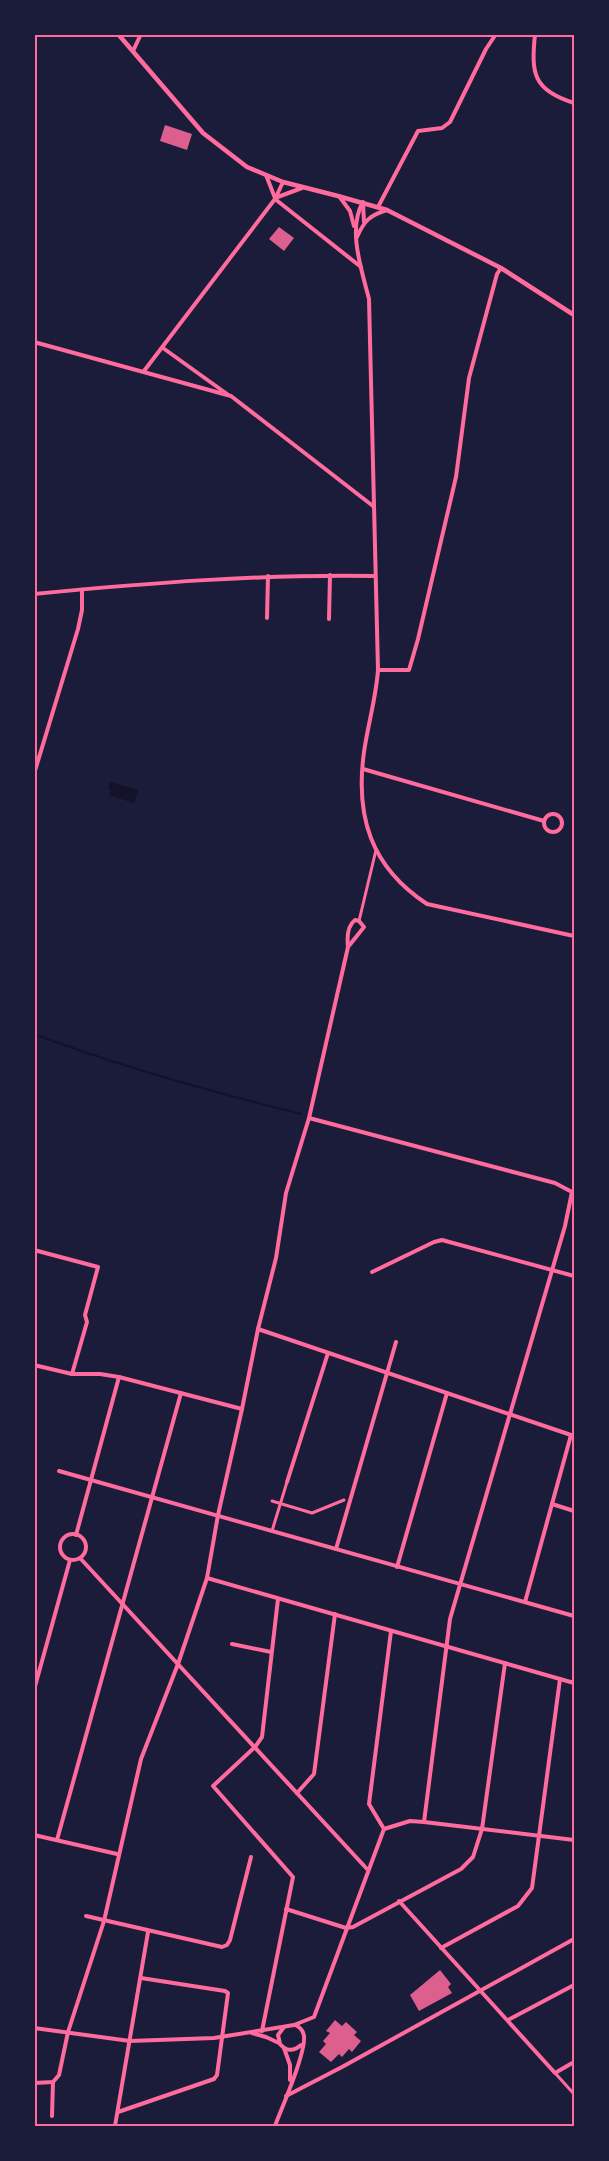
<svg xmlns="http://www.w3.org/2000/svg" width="609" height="2161" font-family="'PT Sans',sans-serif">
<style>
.water{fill:#12122b}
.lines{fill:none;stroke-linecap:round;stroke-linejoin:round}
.stream{stroke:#12122b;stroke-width:2}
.building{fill:#dd5f8e}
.pedestrian{stroke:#ff6b9d;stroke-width:3}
.minor{stroke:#ff6b9d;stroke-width:4}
.tertiary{stroke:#ff6b9d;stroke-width:4.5}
.neatline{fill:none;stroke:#ff6b9d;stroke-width:2}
</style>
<rect width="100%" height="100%" fill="#1b1b3a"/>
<path class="water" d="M 110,782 L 138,790 L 134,803 L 109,795 L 111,790 L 108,788 Z"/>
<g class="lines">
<path class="stream" d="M 34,1034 C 121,1067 212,1092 301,1114"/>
</g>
<g class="building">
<path d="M 165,125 L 192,134 L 187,150 L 160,141 Z"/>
<path d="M 279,227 L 294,238 L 284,251 L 269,239 Z"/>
<path d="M 440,1970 L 451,1984 L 448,1987 L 452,1993 L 419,2011 L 410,1995 Z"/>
<path d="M 335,2020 L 342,2026 L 346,2022 L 357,2032 L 354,2035 L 361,2041 L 352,2052 L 349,2049 L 342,2057 L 339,2054 L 331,2062 L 319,2052 L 326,2044 L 323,2041 L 330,2033 L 326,2031 Z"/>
</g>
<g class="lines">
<g class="pedestrian">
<path d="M 359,921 L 376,850"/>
<path d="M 272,1501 L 312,1513 L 344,1500"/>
<path d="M 272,1531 L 287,1482"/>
<path d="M 555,2073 L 574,2094"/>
</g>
<g class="minor">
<path d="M 535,34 C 531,74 533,90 574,103"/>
<path d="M 133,51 L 141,34"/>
<path d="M 266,175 L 275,198"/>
<path d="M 339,196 L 350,211 L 354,226"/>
<path d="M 275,198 L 302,188"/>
<path d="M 275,199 L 361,267"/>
<path d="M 363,202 C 347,229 362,271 369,299 L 378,670 C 376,698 368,724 364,752 C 355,817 371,867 427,904 L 574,936"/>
<path d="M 363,203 L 364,222"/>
<path d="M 378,207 L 418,131 L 442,128 L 450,122 L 486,49 L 496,34"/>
<path d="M 357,237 C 364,221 370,215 387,210"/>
<path d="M 34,342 L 231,396 L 373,506"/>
<path d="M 163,348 L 227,394"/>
<path d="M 144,371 L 275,199 L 283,182"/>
<path d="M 34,594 C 148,583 261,574 375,576"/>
<path d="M 267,618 L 268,576"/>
<path d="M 329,619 L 330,575"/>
<path d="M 378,670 L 409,670 L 418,639 L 456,477 L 469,378 L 497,274 L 501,268"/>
<path d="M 363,769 L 544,821"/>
<path d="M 34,774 L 78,629 L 82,610 L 82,590"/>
<circle cx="553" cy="823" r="9"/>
<path d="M 309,1118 L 555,1183 L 572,1192 L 565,1226 L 450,1619 L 424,1822"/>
<path d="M 34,1250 L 98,1267 L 85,1315 L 87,1322 L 72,1374"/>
<path d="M 372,1272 L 434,1242 L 442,1240 L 574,1276"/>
<path d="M 258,1329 L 574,1436"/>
<path d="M 34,1365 L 72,1374 L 100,1374 L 119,1377 L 242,1409"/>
<path d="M 59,1471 L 574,1616"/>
<path d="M 287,1482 L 328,1353"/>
<path d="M 552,1504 L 574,1511"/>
<circle cx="73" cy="1547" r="13"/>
<path d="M 76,1535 L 119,1377"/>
<path d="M 336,1549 L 396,1342"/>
<path d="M 80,1558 L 367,1869"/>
<path d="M 397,1567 L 447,1393"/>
<path d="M 207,1578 L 574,1683"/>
<path d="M 525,1602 L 571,1435"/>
<path d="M 232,1644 L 271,1652"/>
<path d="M 34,1690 L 70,1560"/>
<path d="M 297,1793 L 314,1774 L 335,1614"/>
<path d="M 384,1829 L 369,1804 L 391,1631"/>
<path d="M 34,1835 L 117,1854"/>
<path d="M 57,1840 L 181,1393"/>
<path d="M 399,1901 L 555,2073 L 574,2062"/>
<path d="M 286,1909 L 346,1928 L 353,1927 L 461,1869 L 473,1857 L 482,1829 L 505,1663"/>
<path d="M 86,1916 L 222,1947 L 227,1945 L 230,1940 L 251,1857"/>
<path d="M 441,1948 L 518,1906 L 532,1888 L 560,1679"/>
<path d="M 508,2020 L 574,1985"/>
<path d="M 284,2027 L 278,2035 L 280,2044 C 286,2051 293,2052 301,2045"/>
<path d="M 34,2028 L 130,2041 L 214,2038 L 294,2025 L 314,2017 L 384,1829 L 410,1821 L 424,1822 L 574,1840"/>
<path d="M 262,2031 L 293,1877 L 213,1786 L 255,1747 L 262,1737 L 278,1599"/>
<path d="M 252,2033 L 266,2037 L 279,2043"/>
<path d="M 284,2048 L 290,2065 L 290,2080"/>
<path d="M 34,2083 L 53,2082 L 59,2075 L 68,2032 L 104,1921 L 141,1759 L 178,1664 L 207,1578 L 218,1515 L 242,1409 L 258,1329 L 276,1258 L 286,1193 L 309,1118 L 348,947 C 347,938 347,926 355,920 L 359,921 L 364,927 L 348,947"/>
<path d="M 286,2096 L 342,2067 L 574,1939"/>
<path d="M 118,2112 L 214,2079 L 217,2075 L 228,1993 L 225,1991 L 141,1978"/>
<path d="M 52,2116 L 53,2082"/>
<path d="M 115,2126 L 148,1932"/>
<path d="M 275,2126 C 282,2107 306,2053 304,2036 C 303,2030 300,2027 295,2025"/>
</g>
<path class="tertiary" d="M 118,34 L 203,133 L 247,167 L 283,182 L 338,196 L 387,210 L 501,268 L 574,315"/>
</g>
<rect width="609" height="2161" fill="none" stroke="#1b1b3a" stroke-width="72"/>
<rect x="36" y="36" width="537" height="2089" class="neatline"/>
</svg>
